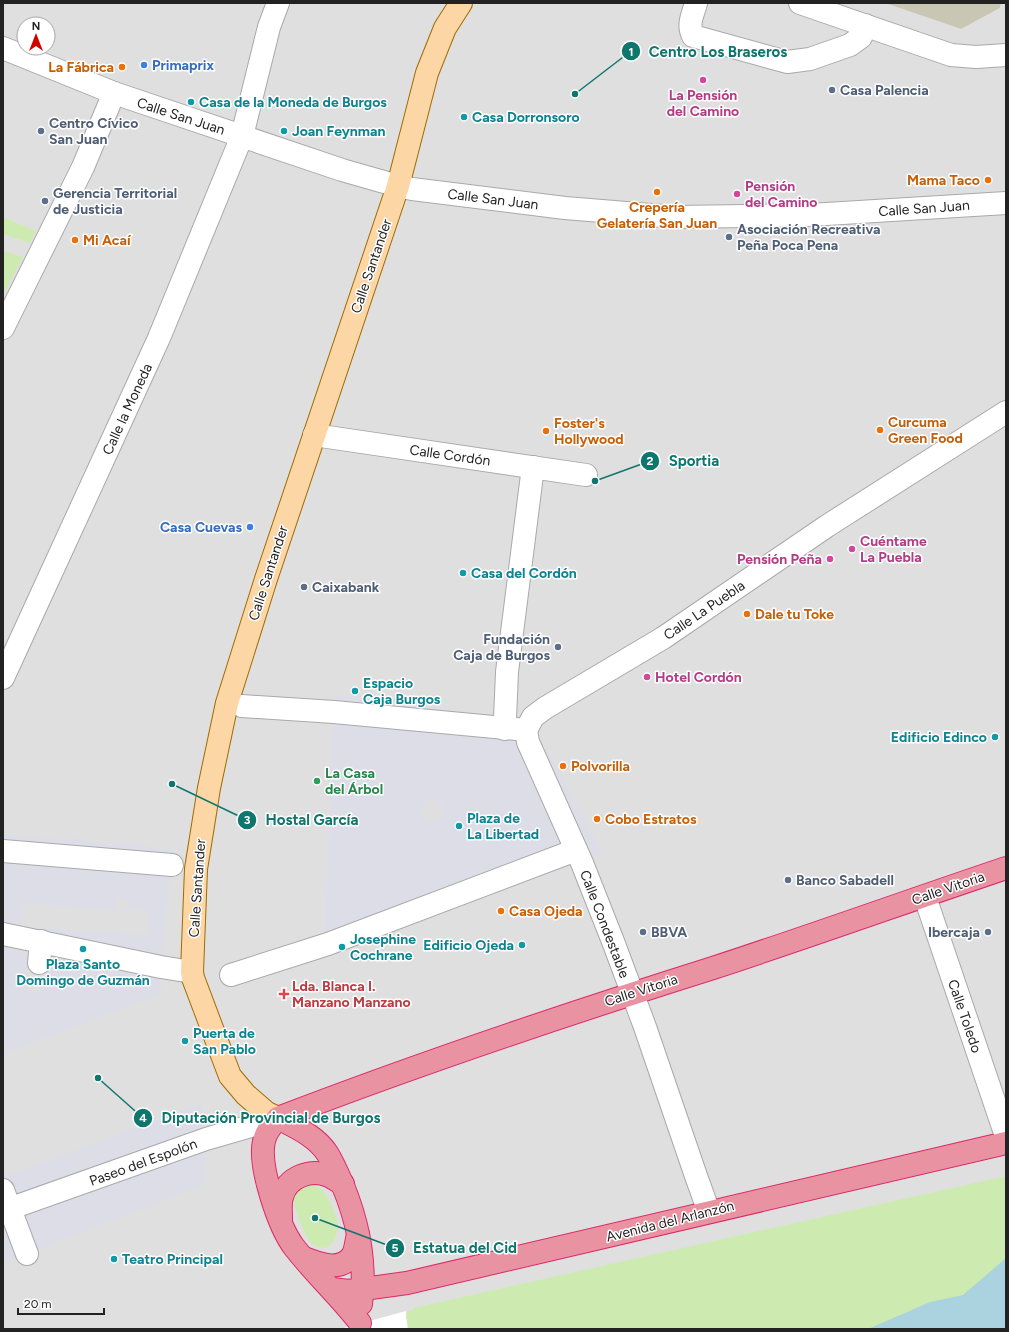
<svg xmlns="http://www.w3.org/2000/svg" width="1009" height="1332" font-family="Figtree,sans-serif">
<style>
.residential{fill:#e0dfdf;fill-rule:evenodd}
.construction{fill:#c7c7b4}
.grass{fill:#cdebb0}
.plaza{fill:#dddde8;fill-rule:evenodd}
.water{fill:#aad3df}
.pier{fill:#fff}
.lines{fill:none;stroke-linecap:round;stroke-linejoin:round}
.street-casing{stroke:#a9a9a9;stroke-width:24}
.primary-casing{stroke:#a06b00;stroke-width:24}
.highway-casing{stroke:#dc2a67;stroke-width:24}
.street{stroke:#fff;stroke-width:22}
.primary{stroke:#fcd6a4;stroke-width:22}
.highway{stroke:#e892a2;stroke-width:22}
.shop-dot{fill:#3f7fe0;stroke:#fff;stroke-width:1.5}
.food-dot{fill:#e8710a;stroke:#fff;stroke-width:1.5}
.hotel-dot{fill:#d1479c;stroke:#fff;stroke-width:1.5}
.service-dot{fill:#5c6f8a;stroke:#fff;stroke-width:1.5}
.culture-dot{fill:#0f9aa8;stroke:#fff;stroke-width:1.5}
.leisure-dot{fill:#2e9e5b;stroke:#fff;stroke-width:1.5}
.health-dot{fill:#e0444e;stroke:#fff;stroke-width:1.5}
.labels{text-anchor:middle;stroke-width:3;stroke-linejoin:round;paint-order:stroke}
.shop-label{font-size:14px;font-weight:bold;fill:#366cbe;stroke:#fff;text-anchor:start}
.food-label{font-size:14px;font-weight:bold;fill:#c56008;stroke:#fff;text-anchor:start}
.service-label{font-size:14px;font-weight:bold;fill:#4e5e75;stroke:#fff;text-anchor:start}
.hotel-label{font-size:14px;font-weight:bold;fill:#b23c85;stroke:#fff;text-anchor:start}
.culture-label{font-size:14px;font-weight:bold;fill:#0d838f;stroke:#fff;text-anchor:start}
.street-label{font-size:14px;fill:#222;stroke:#fff}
.leisure-label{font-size:14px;font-weight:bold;fill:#27864d;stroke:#fff;text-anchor:start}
.health-label{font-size:14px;font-weight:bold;fill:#be3a42;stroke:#fff;text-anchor:start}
.leader{fill:none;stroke:#0f766e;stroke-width:1.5}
.callout-dot{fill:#0f766e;stroke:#fff;stroke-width:1.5}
.mark-label{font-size:12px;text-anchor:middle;font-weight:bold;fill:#fff}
.callout-label{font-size:15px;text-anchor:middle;font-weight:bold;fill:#0f766e;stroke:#fff;stroke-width:3;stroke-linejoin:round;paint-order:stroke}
</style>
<rect width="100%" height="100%" fill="#f2efe9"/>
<path class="residential" d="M 3,3 L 885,3 L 961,29 L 1000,8 L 1001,3 L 1006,3 L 1006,1329 L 3,1329 ZM 24,24 L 48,24 L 48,48 L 24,48 Z"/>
<path class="construction" d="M 885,3 L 1001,3 L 1000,8 L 961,29 Z"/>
<g class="grass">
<path d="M 3,217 L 36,231 L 30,243 L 3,234 Z"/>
<path d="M 3,251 L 23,257 L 3,295 Z"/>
<path d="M 1006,1176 L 1006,1329 L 354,1329 L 406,1314 L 409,1311 L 414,1310 L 413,1308 Z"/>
<path d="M 310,1183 C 322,1188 324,1191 330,1202 C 333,1209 337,1217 338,1225 C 338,1236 330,1254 316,1246 C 308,1243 304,1231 301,1224 C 296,1211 291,1202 296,1188 Z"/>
</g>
<g class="plaza">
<path d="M 334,695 L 479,713 L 480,716 L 528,726 L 538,733 L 602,851 L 582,863 L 390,932 L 325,934 ZM 434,799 L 441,803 L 443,806 L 443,814 L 438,820 L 431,822 L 427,821 L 422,816 L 421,809 L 424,802 L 427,800 Z"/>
<path d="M 3,834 L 71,840 L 71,837 L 84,838 L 84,841 L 118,845 L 118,841 L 173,850 L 165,924 L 161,967 L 161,994 L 3,1054 ZM 117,900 L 128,900 L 128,908 L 116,908 ZM 23,904 L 149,911 L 148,935 L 22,927 ZM 29,963 L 46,965 L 44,993 L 27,992 Z"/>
<path d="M 202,1103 L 206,1139 L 207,1184 L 3,1263 L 3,1176 L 25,1169 Z"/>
</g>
<path class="water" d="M 1006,1258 L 1006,1329 L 868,1329 L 930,1302 L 963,1295 Z"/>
<path class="pier" d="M 406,1311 L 406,1316 L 408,1329 L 340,1329 Z"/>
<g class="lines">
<defs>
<g id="street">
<path d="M 696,3 C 693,15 687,24 693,36 L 787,62 L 810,59 L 850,45 L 861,37 L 865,25"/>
<path d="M 800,3 L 951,55 L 976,57 L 1006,55"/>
<path d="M 3,48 L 114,93 L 342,170 L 398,186 L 412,189 L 565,208 L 675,217 L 810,215 L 1006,203"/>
<path d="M 3,328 L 83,167 L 114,93"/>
<path d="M 314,435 L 586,475"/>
<path d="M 3,678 L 159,338 L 242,136 L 269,27 L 278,3"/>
<path d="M 242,706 L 334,712 L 526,730"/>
<path d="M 505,729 L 505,719 L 507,672 L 533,467"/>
<path d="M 526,730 L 533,717 L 545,708 L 663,638 L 827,526 L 1006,412"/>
<path d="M 526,730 L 528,742 L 582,863 L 614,944 L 645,1027 L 696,1176 L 709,1212"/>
<path d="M 3,851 L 172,865"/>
<path d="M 925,897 L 1006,1136"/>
<path d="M 3,934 L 161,967 L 192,972"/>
<path d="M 39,963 L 41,941"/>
<path d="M 231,975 L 328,944 L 576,850"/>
<path d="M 3,1190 L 27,1254"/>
<path d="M 3,1211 L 206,1139 L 278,1118"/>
</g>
<path id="primary" d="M 278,1118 L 267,1113 L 246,1095 L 230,1076 L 193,978 L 192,972 L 196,869 L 209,788 L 227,703 L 266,579 L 398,186 L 427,73 L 445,28 L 461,3"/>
<g id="highway">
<path d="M 278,1118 C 295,1127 316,1136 327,1153 C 331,1159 334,1166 337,1172 C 356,1213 367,1259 361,1304"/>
<path d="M 281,1219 C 281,1212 280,1203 282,1197 C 287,1177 311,1168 329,1176 C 334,1178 338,1182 343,1184"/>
<path d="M 304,1258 C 319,1264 340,1272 352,1256 C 356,1250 356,1241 358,1234"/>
<path d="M 332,1289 L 349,1291 L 407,1283 L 1006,1143"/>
<path d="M 360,1323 C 340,1297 315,1274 294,1247 C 279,1227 258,1166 264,1141 C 266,1131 272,1125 278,1118 C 421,1063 567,1014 713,968 C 811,936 908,901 1006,868"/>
</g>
</defs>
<use href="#street" class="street-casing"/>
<use href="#primary" class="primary-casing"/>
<use href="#highway" class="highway-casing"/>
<use href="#street" class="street"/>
<use href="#primary" class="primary"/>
<use href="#highway" class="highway"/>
</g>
<g class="shop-dot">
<circle cx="144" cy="65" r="4"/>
<circle cx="250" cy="527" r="4"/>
</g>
<g class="food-dot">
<circle cx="122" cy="67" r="4"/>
<circle cx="988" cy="180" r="4"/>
<circle cx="657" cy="192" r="4"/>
<circle cx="75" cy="240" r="4"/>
<circle cx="880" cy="430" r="4"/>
<circle cx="546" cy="431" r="4"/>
<circle cx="747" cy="614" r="4"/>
<circle cx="563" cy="766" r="4"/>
<circle cx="597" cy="819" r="4"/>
<circle cx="501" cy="911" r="4"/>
</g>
<g class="hotel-dot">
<circle cx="703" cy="80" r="4"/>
<circle cx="737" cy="194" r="4"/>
<circle cx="852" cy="549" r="4"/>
<circle cx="830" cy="559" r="4"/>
<circle cx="647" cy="677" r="4"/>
</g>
<g class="service-dot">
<circle cx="832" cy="90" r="4"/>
<circle cx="41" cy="131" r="4"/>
<circle cx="45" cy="201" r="4"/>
<circle cx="729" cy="237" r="4"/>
<circle cx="304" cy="587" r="4"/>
<circle cx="558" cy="647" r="4"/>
<circle cx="788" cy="880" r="4"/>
<circle cx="643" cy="932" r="4"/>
<circle cx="988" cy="932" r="4"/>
</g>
<g class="culture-dot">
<circle cx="191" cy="102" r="4"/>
<circle cx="464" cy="117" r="4"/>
<circle cx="284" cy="131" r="4"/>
<circle cx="463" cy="573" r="4"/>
<circle cx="355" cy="691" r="4"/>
<circle cx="995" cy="737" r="4"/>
<circle cx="459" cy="826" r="4"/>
<circle cx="522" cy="945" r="4"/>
<circle cx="342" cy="947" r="4"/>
<circle cx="83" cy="949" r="4"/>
<circle cx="185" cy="1041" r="4"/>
<circle cx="114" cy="1259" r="4"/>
</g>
<circle class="leisure-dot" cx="317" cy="781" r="4"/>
<path class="health-dot" d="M282 988h4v4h4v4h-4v4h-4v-4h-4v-4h4z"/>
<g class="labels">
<g class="shop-label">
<text x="152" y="70">Primaprix</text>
<text x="242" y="532" text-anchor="end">Casa Cuevas</text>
</g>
<g class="food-label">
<text x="114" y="72" text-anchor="end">La Fábrica</text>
<text x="980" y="185" text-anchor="end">Mama Taco</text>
<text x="657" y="212" text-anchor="middle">Crepería<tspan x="657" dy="16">Gelatería San Juan</tspan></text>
<text x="83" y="245">Mi Acaí</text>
<text x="888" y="427">Curcuma<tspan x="888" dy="16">Green Food</tspan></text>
<text x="554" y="428">Foster's<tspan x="554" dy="16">Hollywood</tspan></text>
<text x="755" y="619">Dale tu Toke</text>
<text x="571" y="771">Polvorilla</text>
<text x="605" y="824">Cobo Estratos</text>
<text x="509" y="916">Casa Ojeda</text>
</g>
<g class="service-label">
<text x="840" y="95">Casa Palencia</text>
<text x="49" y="128">Centro Cívico<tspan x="49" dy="16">San Juan</tspan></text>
<text x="53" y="198">Gerencia Territorial<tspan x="53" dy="16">de Justicia</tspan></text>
<text x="737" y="234">Asociación Recreativa<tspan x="737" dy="16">Peña Poca Pena</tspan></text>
<text x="312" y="592">Caixabank</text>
<text x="550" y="644" text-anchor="end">Fundación<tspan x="550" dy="16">Caja de Burgos</tspan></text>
<text x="796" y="885">Banco Sabadell</text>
<text x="651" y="937">BBVA</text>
<text x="980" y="937" text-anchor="end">Ibercaja</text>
</g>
<g class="hotel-label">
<text x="703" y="100" text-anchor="middle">La Pensión<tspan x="703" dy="16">del Camino</tspan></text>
<text x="745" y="191">Pensión<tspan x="745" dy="16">del Camino</tspan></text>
<text x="860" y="546">Cuéntame<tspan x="860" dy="16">La Puebla</tspan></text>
<text x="822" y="564" text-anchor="end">Pensión Peña</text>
<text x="655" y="682">Hotel Cordón</text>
</g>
<g class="culture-label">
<text x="199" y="107">Casa de la Moneda de Burgos</text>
<text x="472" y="122">Casa Dorronsoro</text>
<text x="292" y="136">Joan Feynman</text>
<text x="471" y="578">Casa del Cordón</text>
<text x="363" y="688">Espacio<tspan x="363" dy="16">Caja Burgos</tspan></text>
<text x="987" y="742" text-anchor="end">Edificio Edinco</text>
<text x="467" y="823">Plaza de<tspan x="467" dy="16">La Libertad</tspan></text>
<text x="350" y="944">Josephine<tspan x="350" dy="16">Cochrane</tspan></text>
<text x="514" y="950" text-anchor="end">Edificio Ojeda</text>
<text x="83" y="969" text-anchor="middle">Plaza Santo<tspan x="83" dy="16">Domingo de Guzmán</tspan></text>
<text x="193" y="1038">Puerta de<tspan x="193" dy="16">San Pablo</tspan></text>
<text x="122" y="1264">Teatro Principal</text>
</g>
<g class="street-label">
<text transform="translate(181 116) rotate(18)" y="5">Calle San Juan</text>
<text transform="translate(493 199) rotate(7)" y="5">Calle San Juan</text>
<text transform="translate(924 208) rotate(-4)" y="5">Calle San Juan</text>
<text transform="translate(371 266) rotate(-71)" y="5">Calle Santander</text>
<text transform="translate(127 409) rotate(-65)" y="5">Calle la Moneda</text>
<text transform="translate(450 455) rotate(8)" y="5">Calle Cordón</text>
<text transform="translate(268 573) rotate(-72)" y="5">Calle Santander</text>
<text transform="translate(704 610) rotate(-34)" y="5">Calle La Puebla</text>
<text transform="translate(197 888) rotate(-86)" y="5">Calle Santander</text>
<text transform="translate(948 888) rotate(-19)" y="5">Calle Vitoria</text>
<text transform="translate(605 924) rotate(69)" y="5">Calle Condestable</text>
<text transform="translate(641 990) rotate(-18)" y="5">Calle Vitoria</text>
<text transform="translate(965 1016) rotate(71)" y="5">Calle Toledo</text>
<text transform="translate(143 1162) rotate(-20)" y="5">Paseo del Espolón</text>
<text transform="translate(670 1221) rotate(-14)" y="5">Avenida del Arlanzón</text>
</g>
<g class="leisure-label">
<text x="325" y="778">La Casa<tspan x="325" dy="16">del Árbol</tspan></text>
</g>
<g class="health-label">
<text x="292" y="991">Lda. Blanca I.<tspan x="292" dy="16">Manzano Manzano</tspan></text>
</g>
</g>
<path class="leader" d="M575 94L631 51M595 481L650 461M172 784L247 820M98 1078L143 1118M315 1218L395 1248"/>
<g class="callout-dot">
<circle cx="575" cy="94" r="4"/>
<circle cx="595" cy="481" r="4"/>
<circle cx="172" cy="784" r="4"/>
<circle cx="98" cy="1078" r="4"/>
<circle cx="315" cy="1218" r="4"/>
<circle cx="631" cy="51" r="10"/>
<circle cx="650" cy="461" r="10"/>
<circle cx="247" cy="820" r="10"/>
<circle cx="143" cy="1118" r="10"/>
<circle cx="395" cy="1248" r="10"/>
</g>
<g class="mark-label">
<text x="631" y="56">1</text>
<text x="650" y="465">2</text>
<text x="247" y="824">3</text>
<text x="143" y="1122">4</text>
<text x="395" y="1252">5</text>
</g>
<g class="callout-label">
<text x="718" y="57">Centro Los Braseros</text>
<text x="694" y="466">Sportia</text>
<text x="312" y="825">Hostal García</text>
<text x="271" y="1123">Diputación Provincial de Burgos</text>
<text x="465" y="1253">Estatua del Cid</text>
</g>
<rect width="1009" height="1332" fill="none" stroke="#222222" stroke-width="8"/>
<g transform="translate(36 36)"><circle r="19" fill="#ffffff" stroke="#a7a7a7"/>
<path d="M0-3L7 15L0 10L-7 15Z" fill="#d40000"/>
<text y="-6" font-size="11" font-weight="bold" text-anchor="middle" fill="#222222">N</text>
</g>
<path d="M18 1308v6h86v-6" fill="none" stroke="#222222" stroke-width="2"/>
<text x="24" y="1308" font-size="12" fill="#222222" stroke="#ffffff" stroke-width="3" paint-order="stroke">20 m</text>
</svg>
